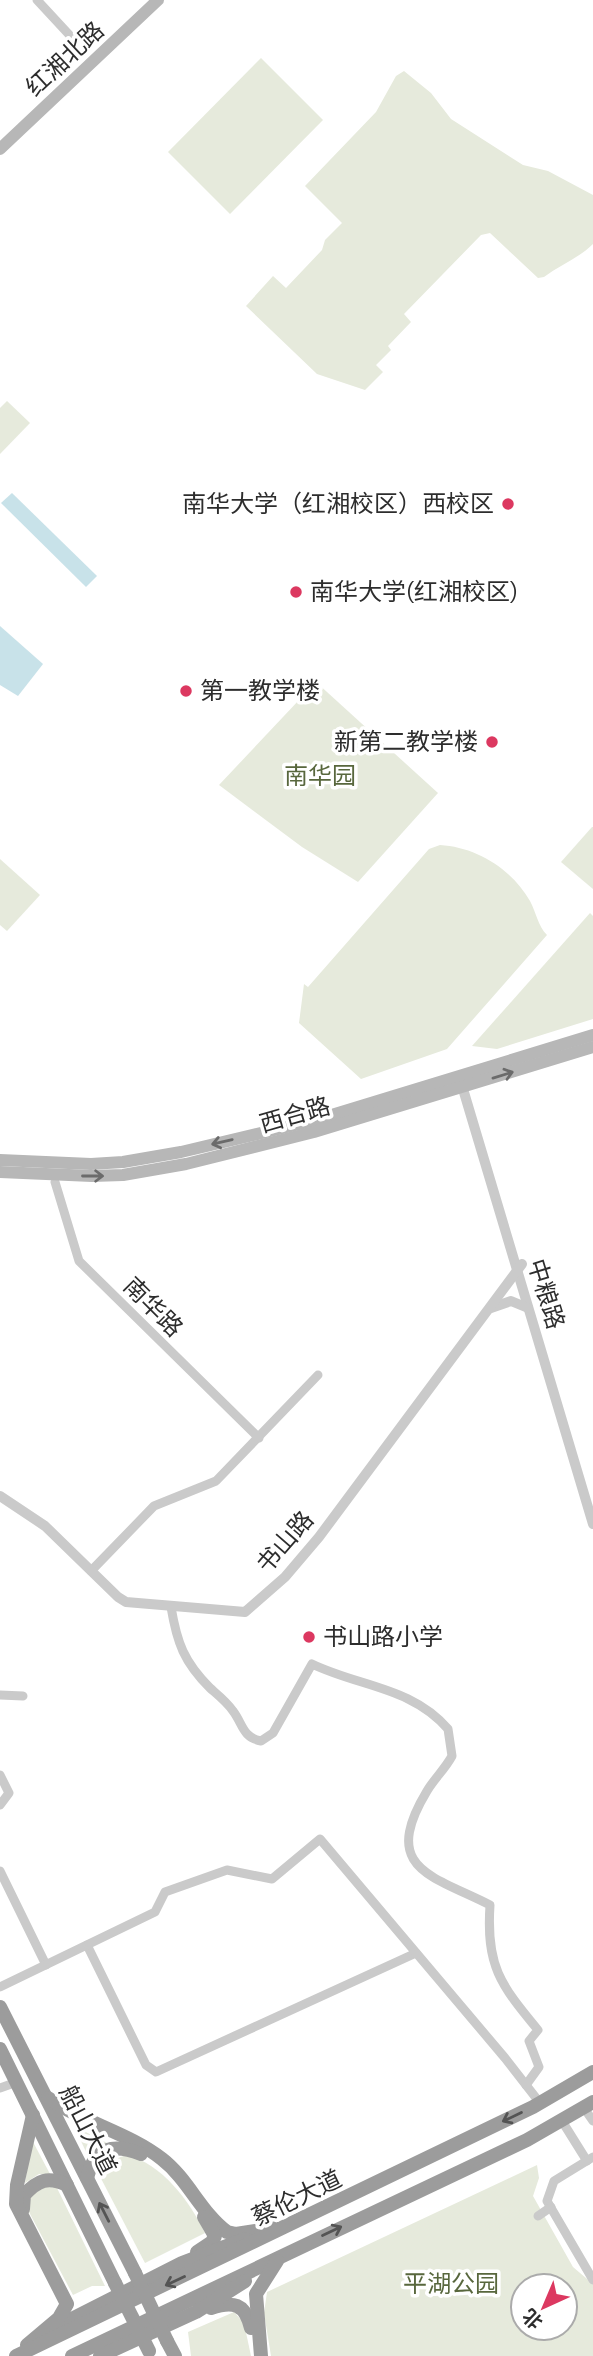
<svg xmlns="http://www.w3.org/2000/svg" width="593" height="2356" font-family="'IBM Plex Sans','Noto Sans SC',sans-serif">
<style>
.green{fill:#e6eadc;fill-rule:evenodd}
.water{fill:#c8e2e9}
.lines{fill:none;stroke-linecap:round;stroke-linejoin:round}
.minor{stroke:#cacaca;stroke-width:9}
.tertiary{stroke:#cacaca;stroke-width:10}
.secondary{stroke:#b7b7b7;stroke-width:12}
.trunk{stroke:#9c9c9c;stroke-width:14}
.trunk-bridge{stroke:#9c9c9c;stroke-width:14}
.oneway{stroke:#6b6b6b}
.oneway2{stroke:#545454}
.poi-dot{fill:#dc3860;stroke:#fff;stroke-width:2.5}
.labels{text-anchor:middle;stroke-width:7;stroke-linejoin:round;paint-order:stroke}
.street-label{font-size:24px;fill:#2d2d2d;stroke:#fff}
.poi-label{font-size:24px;fill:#2d2d2d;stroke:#fff;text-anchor:start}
.park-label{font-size:24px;fill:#58673d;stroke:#fff}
</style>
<rect width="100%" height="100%" fill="#fff"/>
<g class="green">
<path d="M 261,58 L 323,120 L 230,214 L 168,152 Z"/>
<path d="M 404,71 L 431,93 L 451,119 L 523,165 L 548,171 L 593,195 L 593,244 C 579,258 560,265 544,277 L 538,278 L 490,233 L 481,235 L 404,314 L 411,322 L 388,346 L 391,350 L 376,365 L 383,372 L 365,390 L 317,374 L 246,306 L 273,276 L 286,288 L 322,250 L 325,240 L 342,223 L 305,186 L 376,112 L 396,76 Z"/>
<path d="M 7,401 L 30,423 L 0,454 L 0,408 Z"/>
<path d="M 316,682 L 438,793 L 358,882 L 302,847 L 219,785 Z"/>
<path d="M 592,827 L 593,827 L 593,889 L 561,862 Z"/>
<path d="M 440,845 C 476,847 512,869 530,901 C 536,912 538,926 547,935 L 447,1049 L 361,1079 L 299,1023 L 304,984 L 308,987 L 429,849 Z"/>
<path d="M 0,859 L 40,895 L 7,931 L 0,925 Z"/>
<path d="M 590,913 L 593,916 L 593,1019 L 497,1049 L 472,1046 Z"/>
<path d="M 74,2126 L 109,2144 L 87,2154 Z"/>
<path d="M 32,2140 L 50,2174 L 39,2174 L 25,2183 Z"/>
<path d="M 126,2155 C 162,2163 190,2202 205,2233 L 145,2263 L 95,2167 Z"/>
<path d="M 537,2165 L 539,2178 L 533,2196 L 573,2267 L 593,2284 L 593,2356 L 271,2356 L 264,2313 L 267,2292 ZM 523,2286 L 565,2286 L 565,2328 L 523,2328 Z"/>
<path d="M 47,2185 L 56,2186 L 105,2286 L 92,2286 L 73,2295 L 29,2212 L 30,2197 Z"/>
<path d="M 234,2312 L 244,2323 L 251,2356 L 191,2356 L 188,2332 Z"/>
</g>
<g class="water">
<path d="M 12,493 L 97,576 L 86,587 L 1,503 Z"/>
<path d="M 0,626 L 43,664 L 18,696 L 0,685 Z"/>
</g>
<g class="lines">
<g class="minor">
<path d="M 37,0 L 75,41"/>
<path d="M 55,1182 L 79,1261 L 259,1438"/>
<path d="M 91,1571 L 154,1506 L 216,1481 L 318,1375"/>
<path d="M 171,1607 C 177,1643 184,1662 210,1688 C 218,1695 227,1702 233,1711 C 243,1724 242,1737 261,1741 L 273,1733 L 312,1664 C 360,1687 412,1687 448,1729 L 452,1756 C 445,1769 434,1779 427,1791 C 380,1869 431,1875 490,1905 C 486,1966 500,1984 538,2030 L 529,2041 L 539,2067 L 526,2085"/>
<path d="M 0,1695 L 23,1696"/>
<path d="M 0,1775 L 9,1793 L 0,1805"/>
<path d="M 0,1871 L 46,1965"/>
<path d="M 87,1945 L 146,2065 L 156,2072 L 416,1953"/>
<path d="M 0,1987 L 155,1912 L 165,1892 L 227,1870 L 272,1879 L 320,1839 L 505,2058 L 540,2103"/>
<path d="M 0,2088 L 17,2082"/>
<path d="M 584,2108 L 593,2121"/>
<path d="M 562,2121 L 587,2161"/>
<path d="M 593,2157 L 554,2181 L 547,2201 L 593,2280"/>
<path d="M 538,2216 L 551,2207"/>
</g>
<g class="tertiary">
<path d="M 460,1079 L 593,1524"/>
<path d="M 491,1308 L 511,1301 L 528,1308"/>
<path d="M 0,1496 L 45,1526 L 118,1597 L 126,1602 L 245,1612 L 285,1577 L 319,1537 L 522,1264"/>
</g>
<g class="secondary">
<path d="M 0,149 L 158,0"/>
<path d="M 0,1160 L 91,1164 L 123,1162 L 181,1152 L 312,1121 L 593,1035"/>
<path d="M 0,1172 L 92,1176 L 123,1175 L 186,1164 L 314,1132 L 593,1047"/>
</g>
<g class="trunk">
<path d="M 0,2007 L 135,2273"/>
<path d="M 0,2049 L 115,2283"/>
<path d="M 48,2098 C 84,2123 129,2133 162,2159 C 188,2179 201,2213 227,2232 L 236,2234 L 274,2228"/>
<path d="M 87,2178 C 95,2147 113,2143 141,2154"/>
<path d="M 23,2209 L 24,2195 C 38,2180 48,2176 67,2185"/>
<path d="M 197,2252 L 212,2242 L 215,2236 L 204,2217"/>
<path d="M 211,2308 C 233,2301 245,2303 251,2328"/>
<path d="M 58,2326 L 182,2263 L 245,2239"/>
<path d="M 167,2341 L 175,2356"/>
<path d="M 27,2345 L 59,2318 L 67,2304 L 16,2204 L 17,2185 L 33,2115"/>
<path d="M 16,2356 L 533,2107 L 593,2072"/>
<path d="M 72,2356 L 527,2140 L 593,2102"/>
<path d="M 100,2356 L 196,2312 L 245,2281"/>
<path d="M 261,2356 L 256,2294 L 277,2261"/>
</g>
<g class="trunk-bridge">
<path d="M 135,2273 L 167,2341"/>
<path d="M 115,2283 L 149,2351"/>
</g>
</g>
<defs><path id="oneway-shaft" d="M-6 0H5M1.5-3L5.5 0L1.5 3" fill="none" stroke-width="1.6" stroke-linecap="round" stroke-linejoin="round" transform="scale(1.75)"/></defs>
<g class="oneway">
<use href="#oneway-shaft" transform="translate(503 1075) rotate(-17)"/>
<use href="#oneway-shaft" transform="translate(222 1142) rotate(167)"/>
<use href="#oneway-shaft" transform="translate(93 1176)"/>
</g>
<g class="oneway2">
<use href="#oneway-shaft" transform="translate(512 2117) rotate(154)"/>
<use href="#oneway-shaft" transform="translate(104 2212) rotate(-117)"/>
<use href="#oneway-shaft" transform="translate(332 2231) rotate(-25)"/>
<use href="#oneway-shaft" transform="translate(175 2281) rotate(155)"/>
</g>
<g class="poi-dot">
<circle cx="508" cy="504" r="7"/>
<circle cx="296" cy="592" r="7"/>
<circle cx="186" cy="691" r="7"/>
<circle cx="492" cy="742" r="7"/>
<circle cx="309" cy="1637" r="7"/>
</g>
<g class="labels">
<g class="street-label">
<text transform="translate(65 59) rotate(-43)" y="8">红湘北路</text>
<text transform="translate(295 1115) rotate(-16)" y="8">西合路</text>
<text transform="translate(546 1294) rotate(73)" y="8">中粮路</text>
<text transform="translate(153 1307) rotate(45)" y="8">南华路</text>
<text transform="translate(285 1542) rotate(-49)" y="8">书山路</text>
<text transform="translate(88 2130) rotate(63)" y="8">船山大道</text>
<text transform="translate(297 2198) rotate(-26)" y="8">蔡伦大道</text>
</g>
<g class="poi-label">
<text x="494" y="512" text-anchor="end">南华大学（红湘校区）西校区</text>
<text x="310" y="600">南华大学(红湘校区)</text>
<text x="200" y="699">第一教学楼</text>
<text x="478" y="750" text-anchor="end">新第二教学楼</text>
<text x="323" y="1645">书山路小学</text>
</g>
<g class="park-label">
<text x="320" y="784">南华园</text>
<text x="451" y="2292">平湖公园</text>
</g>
</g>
<g transform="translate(544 2307) rotate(224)"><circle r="33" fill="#ffffff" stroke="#ababab" stroke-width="2"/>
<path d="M0-5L12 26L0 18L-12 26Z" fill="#dc3860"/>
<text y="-10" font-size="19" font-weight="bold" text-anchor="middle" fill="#2d2d2d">北</text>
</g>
</svg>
